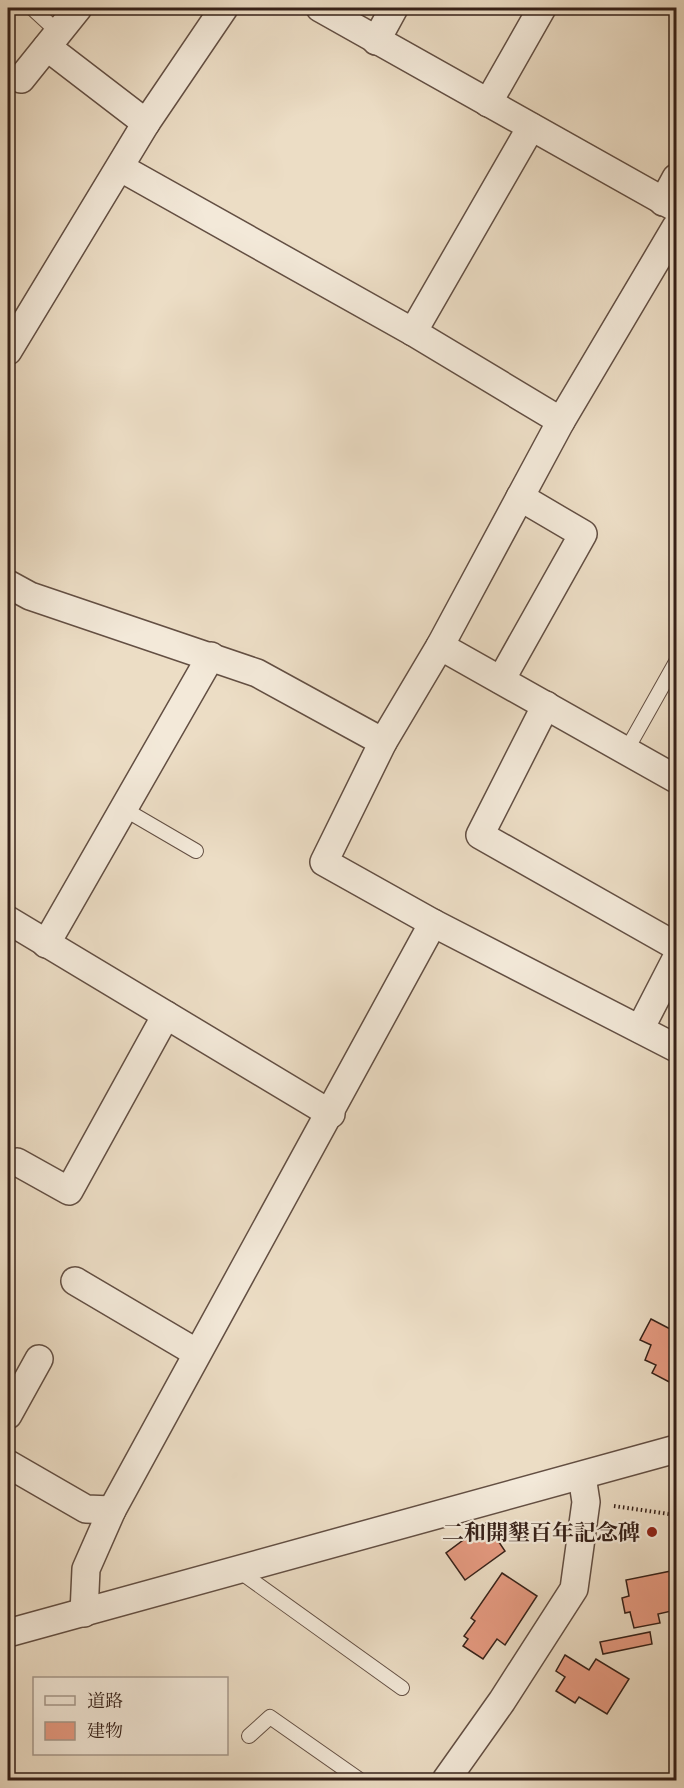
<svg xmlns="http://www.w3.org/2000/svg" width="684" height="1788" font-family="'EB Garamond','Noto Serif JP',serif">
<style>
.building{fill:#e79b82;stroke:#352018;stroke-width:1.5}
.lines{fill:none;stroke-linecap:round;stroke-linejoin:round}
.lane-casing{stroke:#634f43;stroke-width:16}
.street-casing{stroke:#634f43;stroke-width:30}
.path{stroke:#352018;stroke-width:4;stroke-dasharray:1.5 3;stroke-linecap:butt}
.lane{stroke:#f3e9d9;stroke-width:14}
.street{stroke:#f3e9d9;stroke-width:27}
.poi-dot{fill:#8f2418;stroke:#f3e9d9;stroke-width:2}
.labels{text-anchor:middle;stroke-width:4.5;stroke-linejoin:round;paint-order:stroke}
.poi-label{font-size:22px;font-weight:bold;fill:#352018;stroke:#f3e9d9;text-anchor:end}
</style>
<rect width="100%" height="100%" fill="#ecddc5"/>
<filter id="stains"><feTurbulence type="fractalNoise" baseFrequency=".00333" numOctaves="4"/><feColorMatrix values="0 0 0 0 .2 0 0 0 0 .09 0 0 0 0 .02 0 0 0 .5 -.17"/></filter>
<radialGradient id="worn" r=".72"><stop offset=".6" stop-color="#630" stop-opacity="0"/><stop offset="1" stop-color="#630" stop-opacity=".3"/></radialGradient>
<g class="building">
<path d="M 651,1319 L 676,1332 L 675,1385 L 652,1373 L 656,1365 L 645,1360 L 651,1345 L 640,1340 Z"/>
<path d="M 486,1523 L 505,1551 L 465,1580 L 446,1553 Z"/>
<path d="M 676,1570 L 676,1610 L 658,1614 L 660,1623 L 634,1628 L 630,1612 L 625,1613 L 622,1598 L 629,1596 L 626,1580 Z"/>
<path d="M 502,1573 L 537,1596 L 505,1645 L 497,1639 L 483,1659 L 463,1646 L 468,1639 L 464,1636 L 475,1621 L 471,1618 Z"/>
<path d="M 650,1632 L 652,1644 L 603,1654 L 600,1642 Z"/>
<path d="M 565,1655 L 589,1670 L 596,1659 L 629,1679 L 607,1714 L 579,1697 L 575,1703 L 556,1691 L 565,1677 L 556,1671 Z"/>
</g>
<g class="lines">
<defs>
<g id="lane">
<path d="M 32,8 L 58,32"/>
<path d="M 626,751 L 676,662"/>
<path d="M 124,809 L 196,851"/>
<path d="M 239,1571 L 402,1688"/>
<path d="M 249,1736 L 270,1717 L 360,1780"/>
</g>
<g id="street">
<path d="M 320,8 L 676,208"/>
<path d="M 376,41 L 394,8"/>
<path d="M 47,47 L 146,123"/>
<path d="M 21,79 L 78,8"/>
<path d="M 488,103 L 542,8"/>
<path d="M 121,168 L 413,332 L 561,421"/>
<path d="M 663,202 L 676,178"/>
<path d="M 676,227 L 561,421 L 440,646 L 383,742 L 324,862 L 433,923 L 676,1048"/>
<path d="M 413,332 L 531,127"/>
<path d="M 8,351 L 146,123 L 224,8"/>
<path d="M 8,584 L 30,596 L 257,673 L 383,742"/>
<path d="M 440,646 L 676,779"/>
<path d="M 501,680 L 583,534 L 520,497"/>
<path d="M 546,705 L 480,835 L 676,946"/>
<path d="M 8,920 L 331,1114"/>
<path d="M 46,944 L 211,656"/>
<path d="M 640,1029 L 676,959"/>
<path d="M 17,1162 L 69,1191 L 166,1015"/>
<path d="M 75,1281 L 197,1353"/>
<path d="M 8,1415 L 39,1359"/>
<path d="M 8,1464 L 86,1509 L 112,1510"/>
<path d="M 84,1613 L 86,1569 L 112,1510 L 433,923"/>
<path d="M 8,1633 L 676,1449"/>
<path d="M 446,1780 L 502,1701 L 574,1589 L 586,1502 L 582,1476"/>
</g>
</defs>
<use href="#lane" class="lane-casing"/>
<use href="#street" class="street-casing"/>
<path class="path" d="M 614,1506 L 676,1515"/>
<use href="#lane" class="lane"/>
<use href="#street" class="street"/>
</g>
<circle class="poi-dot" cx="652" cy="1532" r="6"/>
<g class="labels">
<g class="poi-label">
<text x="640" y="1540">二和開墾百年記念碑</text>
</g>
</g>
<rect width="684" height="1788" fill="none" stroke="#ecddc5" stroke-width="30"/>
<rect x="9" y="9" width="666" height="1770" fill="none" stroke="#352018" stroke-width="3"/>
<rect x="15" y="15" width="654" height="1758" fill="none" stroke="#352018" stroke-width="1.5"/>
<rect x="33" y="1677" width="195" height="78" fill="#f3e9d9" stroke="#a7998c" stroke-width="1.5"/>
<rect x="45" y="1696" width="30" height="9" fill="#f3e9d9" stroke="#a7998c" stroke-width="1.5"/>
<text x="87" y="1707" font-size="18" fill="#352018">道路</text>
<rect x="45" y="1722" width="30" height="18" fill="#e79b82" stroke="#a7998c" stroke-width="1.5"/>
<text x="87" y="1737" font-size="18" fill="#352018">建物</text>
<rect width="100%" height="100%" filter="url(#stains)"/>
<rect width="100%" height="100%" fill="url(#worn)"/>
</svg>
